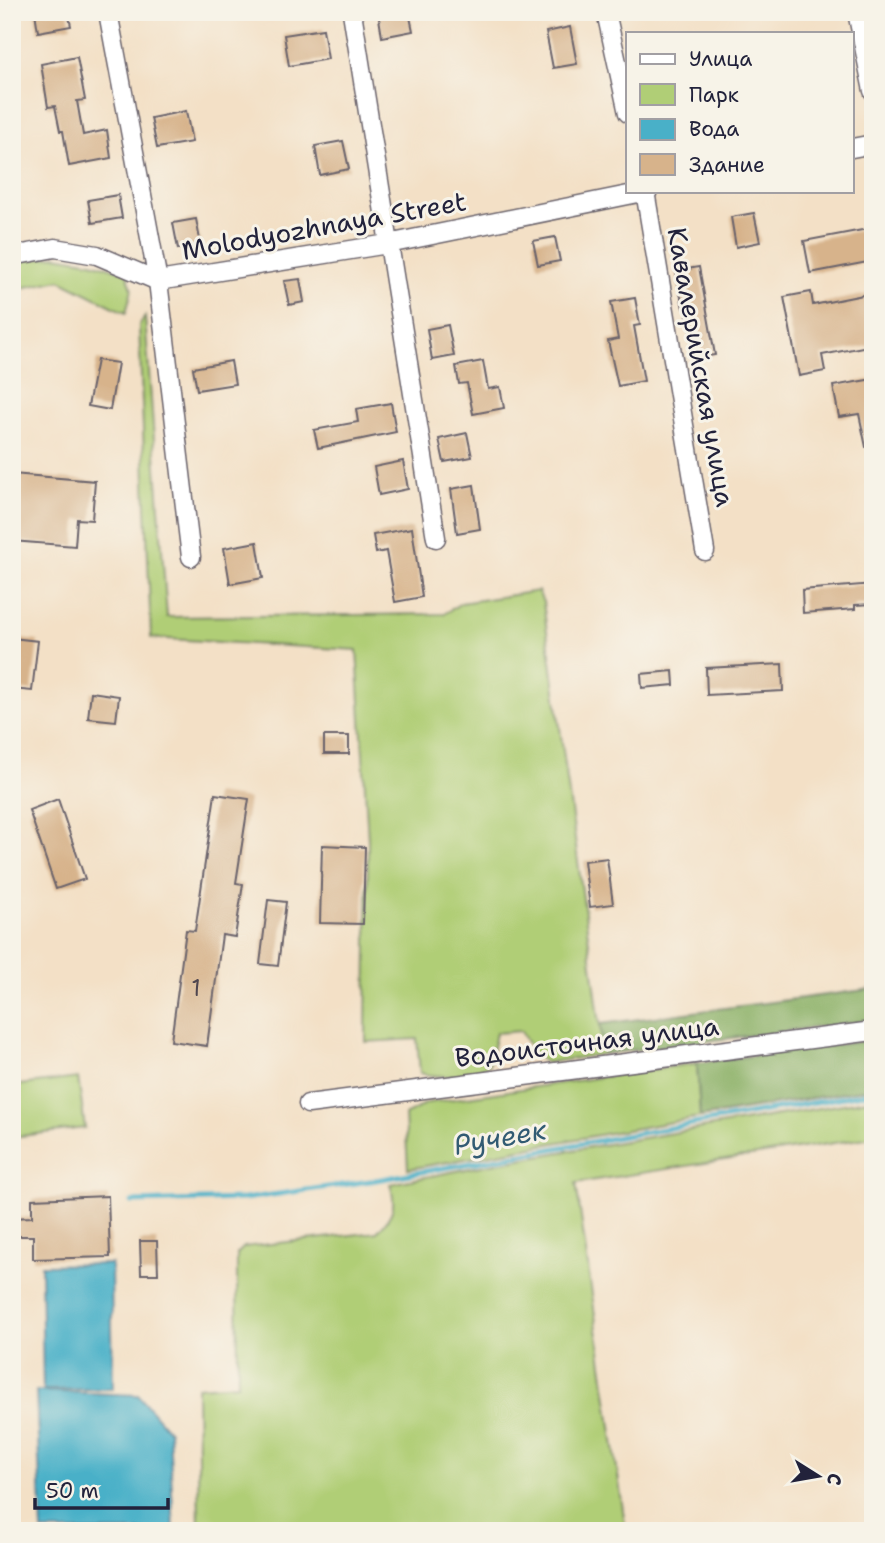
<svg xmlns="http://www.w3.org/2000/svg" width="885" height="1543" font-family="'Shantell Sans',sans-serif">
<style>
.green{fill:#b0ce76;stroke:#697858;stroke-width:2}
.forest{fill:#8cb167;stroke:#576a51;stroke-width:2}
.water{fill:#49b0c8;stroke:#366982;stroke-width:2}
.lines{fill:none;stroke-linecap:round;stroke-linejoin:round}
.stream{stroke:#49b0c8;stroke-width:5}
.building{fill:#d7b38b}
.minor-casing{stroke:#6b646c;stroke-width:21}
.minor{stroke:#fff;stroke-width:18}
.labels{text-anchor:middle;stroke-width:6;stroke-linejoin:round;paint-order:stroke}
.number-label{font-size:23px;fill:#4f464f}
.street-label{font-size:26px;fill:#22223b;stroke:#f7f3e8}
.water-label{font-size:28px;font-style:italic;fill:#325b73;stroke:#f7f3e8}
</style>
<rect width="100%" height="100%" fill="#f7f3e8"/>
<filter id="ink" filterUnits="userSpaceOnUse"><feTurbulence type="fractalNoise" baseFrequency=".0143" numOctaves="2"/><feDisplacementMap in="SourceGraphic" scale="14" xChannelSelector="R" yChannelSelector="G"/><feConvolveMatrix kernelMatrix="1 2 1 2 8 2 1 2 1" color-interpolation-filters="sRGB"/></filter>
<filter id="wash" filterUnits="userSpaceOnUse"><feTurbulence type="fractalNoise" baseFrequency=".00686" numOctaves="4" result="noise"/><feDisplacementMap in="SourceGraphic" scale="28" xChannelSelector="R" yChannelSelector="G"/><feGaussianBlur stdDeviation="1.57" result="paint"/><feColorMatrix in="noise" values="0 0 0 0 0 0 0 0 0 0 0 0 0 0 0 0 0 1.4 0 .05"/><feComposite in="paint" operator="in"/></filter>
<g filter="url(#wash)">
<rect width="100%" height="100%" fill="#f3e0c6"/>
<g class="green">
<path d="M 56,256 L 92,262 L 127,273 L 132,289 L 126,313 L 60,280 L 12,290 L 12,262 Z"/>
<path d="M 145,317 L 167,617 L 444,614 L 461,603 L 538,591 L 543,602 L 604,1054 L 546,1063 L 533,1053 L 521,1031 L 496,1033 L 489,1065 C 470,1076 441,1079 420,1073 L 417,1039 L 366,1042 L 368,840 L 357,650 L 151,638 L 139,325 Z"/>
<path d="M 697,1063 L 700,1117 L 408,1169 L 405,1115 L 427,1103 Z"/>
<path d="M 78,1078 L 85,1128 L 12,1137 L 12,1086 Z"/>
<path d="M 873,1099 L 873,1137 L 576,1183 L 626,1531 L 199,1531 L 197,1387 L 238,1384 L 237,1266 L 237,1254 L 244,1247 L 377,1232 C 393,1215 397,1207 390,1184 L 497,1163 Z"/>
</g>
<g class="forest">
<path d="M 873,989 L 873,1020 L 604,1054 L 600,1024 Z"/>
<path d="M 873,1040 L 873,1088 L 700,1117 L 697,1063 Z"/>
</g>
<g class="water">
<path d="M 111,1264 L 113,1389 L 43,1390 L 41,1265 Z"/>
<path d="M 36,1391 L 138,1395 L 169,1431 L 174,1531 L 42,1531 Z"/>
</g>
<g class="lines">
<path class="stream" d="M 132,1202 L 244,1199 L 370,1181 L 873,1092"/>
</g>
<g id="blocks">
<g class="building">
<path d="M 35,12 L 68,12 L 71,26 L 38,32 Z"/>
<path d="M 378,12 L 409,12 L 413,31 L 382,37 Z"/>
<path d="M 570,27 L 577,64 L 553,68 L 546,32 Z"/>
<path d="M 323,29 L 328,59 L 289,66 L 284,35 Z"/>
<path d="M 77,57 L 85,100 L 77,101 L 83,135 L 107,130 L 111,158 L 69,166 L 63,131 L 60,131 L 55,106 L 48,107 L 41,64 Z"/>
<path d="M 186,111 L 192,142 L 157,148 L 151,118 Z"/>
<path d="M 343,141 L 349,169 L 320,175 L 315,146 Z"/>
<path d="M 118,195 L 122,218 L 92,223 L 88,200 Z"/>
<path d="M 754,213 L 760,242 L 736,247 L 731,217 Z"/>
<path d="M 196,219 L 201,245 L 178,249 L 173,223 Z"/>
<path d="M 873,228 L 873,261 L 810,273 L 804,241 Z"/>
<path d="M 555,237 L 560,261 L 538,265 L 533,241 Z"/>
<path d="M 699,267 L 715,355 L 695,358 L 686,308 L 683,308 L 676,271 Z"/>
<path d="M 300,279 L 304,302 L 289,305 L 284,281 Z"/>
<path d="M 811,292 L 813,305 L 873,293 L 873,345 L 822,355 L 825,371 L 799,376 L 784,297 Z"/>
<path d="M 635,298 L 640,325 L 634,326 L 644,381 L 618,386 L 608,341 L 618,339 L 611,302 Z"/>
<path d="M 448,325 L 454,356 L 432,360 L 427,329 Z"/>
<path d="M 97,360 L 118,363 L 110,410 L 88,406 Z"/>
<path d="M 231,361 L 235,384 L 197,390 L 193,368 Z"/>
<path d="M 483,361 L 488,389 L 500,387 L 504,408 L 473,414 L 467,383 L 459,384 L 456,366 Z"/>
<path d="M 873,379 L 873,447 L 866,447 L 859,414 L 839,417 L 833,386 Z"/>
<path d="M 391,403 L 396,432 L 318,448 L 314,430 L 358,422 L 356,409 Z"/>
<path d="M 467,433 L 472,457 L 444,462 L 439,439 Z"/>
<path d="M 403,461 L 408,489 L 379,495 L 374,467 Z"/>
<path d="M 12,474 L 95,481 L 92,520 L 77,519 L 75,546 L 12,541 Z"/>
<path d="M 474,485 L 480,529 L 457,533 L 451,489 Z"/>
<path d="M 412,528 L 422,597 L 395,602 L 386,551 L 376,553 L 373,535 Z"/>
<path d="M 257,542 L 263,578 L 230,584 L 224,548 Z"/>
<path d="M 873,584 L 873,604 L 855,605 L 855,609 L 803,613 L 802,590 Z"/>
<path d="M 12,638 L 38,641 L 32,691 L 12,689 Z"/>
<path d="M 782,664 L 783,691 L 707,695 L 706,668 Z"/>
<path d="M 673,671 L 674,685 L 642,688 L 641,674 Z"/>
<path d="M 91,692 L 119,696 L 116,721 L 88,718 Z"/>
<rect x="324" y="736" width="25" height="18"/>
<path d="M 215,794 L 249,799 L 236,883 L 243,884 L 235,937 L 222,935 L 207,1046 L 171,1041 L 186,930 L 195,931 Z"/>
<path d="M 58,799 L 85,879 L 56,889 L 29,810 Z"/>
<path d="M 322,845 L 365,847 L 363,924 L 320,923 Z"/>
<path d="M 607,858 L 613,904 L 590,907 L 584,861 Z"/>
<path d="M 268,900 L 286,902 L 278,966 L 260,964 Z"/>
<path d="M 108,1196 L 110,1257 L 33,1259 L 33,1236 L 12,1236 L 12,1218 L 32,1217 L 32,1199 Z"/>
<path d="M 140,1241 L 157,1241 L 158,1274 L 141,1274 Z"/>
</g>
</g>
</g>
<g filter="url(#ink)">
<use href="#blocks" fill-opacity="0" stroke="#6b646c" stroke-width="2"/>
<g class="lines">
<defs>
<g id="minor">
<path d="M 108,12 L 158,281 L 191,557"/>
<path d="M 352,12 L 436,538"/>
<path d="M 606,12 L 628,113"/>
<path d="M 857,12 L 873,91"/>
<path d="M 852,148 L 873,144"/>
<path d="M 645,191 L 705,551"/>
<path d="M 12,256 L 55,248 L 97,255 L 158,281 L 388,244 L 648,191"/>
<path d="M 308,1104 L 873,1031"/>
</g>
</defs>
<use href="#minor" class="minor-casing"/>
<use href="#minor" class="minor"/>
</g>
</g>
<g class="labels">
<g class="number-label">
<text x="196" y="996">1</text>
</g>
<g class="street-label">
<text transform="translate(324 226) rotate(-10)" y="9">Molodyozhnaya Street</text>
<text transform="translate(701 367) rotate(80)" y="9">Кавалерийская улица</text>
<text transform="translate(587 1042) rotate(-7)" y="9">Водоисточная улица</text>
</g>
<g class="water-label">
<text transform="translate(500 1137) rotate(-10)" y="10">Ручеек</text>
</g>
</g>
<rect width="885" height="1543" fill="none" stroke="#f7f3e8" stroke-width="42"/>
<rect x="626" y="32" width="228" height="161" fill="#f7f3e8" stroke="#a29fa3" stroke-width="2"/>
<rect x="640" y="54" width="35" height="10" fill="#ffffff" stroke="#a29fa3" stroke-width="2"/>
<text x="689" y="66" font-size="21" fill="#22223b">Улица</text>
<rect x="640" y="84" width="35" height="21" fill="#b0ce76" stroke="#a29fa3" stroke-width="2"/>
<text x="689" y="102" font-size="21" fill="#22223b">Парк</text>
<rect x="640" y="119" width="35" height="21" fill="#49b0c8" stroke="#a29fa3" stroke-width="2"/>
<text x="689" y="136" font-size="21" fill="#22223b">Вода</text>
<rect x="640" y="154" width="35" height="21" fill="#d7b38b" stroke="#a29fa3" stroke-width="2"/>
<text x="689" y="172" font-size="21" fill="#22223b">Здание</text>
<g transform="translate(818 1476) rotate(101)" stroke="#f7f3e8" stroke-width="5" paint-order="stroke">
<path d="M0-5L12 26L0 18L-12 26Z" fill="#22223b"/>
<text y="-10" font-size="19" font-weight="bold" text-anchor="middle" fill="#22223b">С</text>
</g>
<path d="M35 1498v10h133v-10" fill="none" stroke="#22223b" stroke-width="3.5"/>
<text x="46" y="1498" font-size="21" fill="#22223b" stroke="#f7f3e8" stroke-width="5" paint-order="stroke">50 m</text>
</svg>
